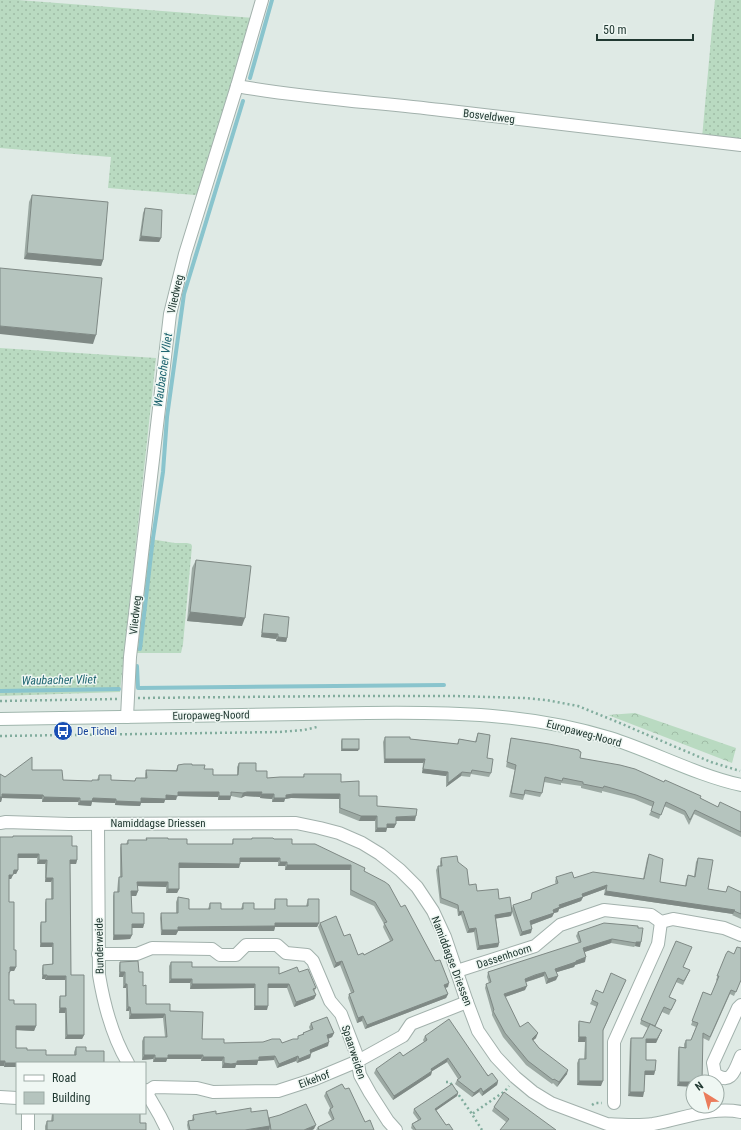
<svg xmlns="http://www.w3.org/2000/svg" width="741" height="1130" font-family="'Roboto Condensed',sans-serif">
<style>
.grass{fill:url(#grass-dots)}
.forest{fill:url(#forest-crowns)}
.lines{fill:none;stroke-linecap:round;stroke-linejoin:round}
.stream{stroke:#89c4cd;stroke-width:4}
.street-casing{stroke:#a2b1ac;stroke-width:14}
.secondary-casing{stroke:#9fb5ac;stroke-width:14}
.path{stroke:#81ac9d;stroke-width:2.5;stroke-dasharray:2 3;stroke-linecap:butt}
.street{stroke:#fff;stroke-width:12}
.secondary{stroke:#fff;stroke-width:12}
.wall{fill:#9ca9a3}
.shaded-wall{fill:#7f8985}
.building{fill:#b5c4be;stroke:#7f8985}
.labels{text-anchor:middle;stroke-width:3;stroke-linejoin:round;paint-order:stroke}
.street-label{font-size:11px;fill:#213932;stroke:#eff7f3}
.transit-label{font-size:11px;fill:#164399;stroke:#eff7f3;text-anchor:start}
.water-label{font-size:12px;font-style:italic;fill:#1f6571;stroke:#eff7f3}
</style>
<defs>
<pattern id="grass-dots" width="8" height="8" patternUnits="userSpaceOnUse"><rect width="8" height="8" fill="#b9dac1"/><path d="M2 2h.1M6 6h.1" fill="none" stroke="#9fbca6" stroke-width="1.8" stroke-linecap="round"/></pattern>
<pattern id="forest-crowns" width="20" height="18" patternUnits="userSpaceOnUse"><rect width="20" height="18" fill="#b9dac1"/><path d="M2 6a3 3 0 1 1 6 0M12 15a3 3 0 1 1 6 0" fill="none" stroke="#9fbca6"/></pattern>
</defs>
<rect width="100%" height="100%" fill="#dfeae5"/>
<g class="grass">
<path d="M 0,0 L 18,0 L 254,18 L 201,191 L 195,195 L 108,188 L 111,157 L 0,148 Z"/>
<path d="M 715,0 L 741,0 L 741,141 L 702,138 L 712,28 Z"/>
<path d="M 0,348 L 156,358 L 120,692 L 0,696 Z"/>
<path d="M 150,539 L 175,543 L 187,543 L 191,544 L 192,546 L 183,644 L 181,653 L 135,653 L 140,602 Z"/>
</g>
<path class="forest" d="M 635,713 L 736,748 L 732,763 L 608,715 Z"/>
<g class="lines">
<g class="stream">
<path d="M 250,78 L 272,0"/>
<path d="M 140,649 L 153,538 L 163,472 L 167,417 L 184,294 L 243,101"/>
<path d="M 137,666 L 138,688 L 444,685"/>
<path d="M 0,691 L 119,689"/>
</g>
<defs>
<g id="street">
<path d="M 237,86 C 304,98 373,102 441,110 C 541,122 641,134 741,145"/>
<path d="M 127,717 L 130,657 L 135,614 L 170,314 L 185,254 L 237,86 L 262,0"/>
<path d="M 0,823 L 6,822 L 69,824 L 296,823 L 320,828 L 339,833 L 362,843 L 380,854 L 400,870 L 417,887 L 433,911 L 445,937 L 467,1002 L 478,1031 L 496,1057 L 515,1077 L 533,1092 L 551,1103 L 607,1124 C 622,1125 639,1126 653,1124 C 682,1119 712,1106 741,1112"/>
<path d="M 98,824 L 99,975 C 104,1005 112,1036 128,1063"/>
<path d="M 98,954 L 137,954 L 152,948 L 212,949 L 220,955 L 236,955 L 246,945 L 277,945 L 286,953 L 307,955 L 313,961 L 330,1001 L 341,1014 L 356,1053 L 360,1075 L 370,1093 L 388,1121 L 396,1130"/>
<path d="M 457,971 L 535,946 L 560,925 L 604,910 L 651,915 L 661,922 L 673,919 L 724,928 L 741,935"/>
<path d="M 741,1005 L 738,1008 L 713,1063 L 715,1074 C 732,1086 735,1069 741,1056"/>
<path d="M 145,1090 L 160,1116 L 167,1130"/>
<path d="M 145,1093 L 154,1087 L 197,1088 L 213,1092 L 278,1091 L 315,1079 L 358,1061 L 403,1036 L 411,1024 L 467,1002"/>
<path d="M 0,1097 L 17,1098"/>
<path d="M 614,1103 L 614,1042 L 658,944 L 661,922"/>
<path d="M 28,1130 L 28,1113"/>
</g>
<path id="secondary" d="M 0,719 L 367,713 C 450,712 530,713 610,738 C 654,752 696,775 741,785"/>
</defs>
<use href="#street" class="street-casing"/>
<use href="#secondary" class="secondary-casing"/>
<g class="path">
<path d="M 138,698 L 341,696 L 454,696 L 524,698 L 546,700 L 578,706 L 615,721 L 711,762 L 740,771"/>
<path d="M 0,701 L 117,699"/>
<path d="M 0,736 L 279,732 L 304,730 L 317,727"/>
<path d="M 446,1082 L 450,1082 L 453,1087"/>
<path d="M 721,1089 L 721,1100"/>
<path d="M 456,1091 L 472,1114"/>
<path d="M 592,1105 L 595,1103 L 602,1103"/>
<path d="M 482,1130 L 472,1114 L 505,1091 L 509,1086"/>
</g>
<use href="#street" class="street"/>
<use href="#secondary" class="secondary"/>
</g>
<g class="wall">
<path d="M 32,195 L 103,260 L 101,266 L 24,259 L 29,202 Z"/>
<path d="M 145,208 L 161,238 L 159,242 L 139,241 L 143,213 Z"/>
<path d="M 196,560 L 242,626 L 187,621 L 192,568 Z"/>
<path d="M 264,614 L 287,638 L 286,642 L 276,641 L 276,639 L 261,637 L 263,618 Z"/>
<path d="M 478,733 L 491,773 L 489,777 L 471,774 L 470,777 L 461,776 L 446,787 L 446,776 L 422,773 L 423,763 L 384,763 L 383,742 L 385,737 L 410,739 L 457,744 L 459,739 L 475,742 Z"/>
<path d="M 511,738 L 579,751 L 580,758 L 700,798 L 718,807 L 741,812 L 741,837 L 694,814 L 689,825 L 684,815 L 664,806 L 659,819 L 649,815 L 653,807 L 634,799 L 602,791 L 602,793 L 581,788 L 581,786 L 561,783 L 561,785 L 544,782 L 542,793 L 540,797 L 525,794 L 523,800 L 509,797 L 515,770 L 506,767 L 510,742 Z"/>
<path d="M 342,739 L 358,751 L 341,751 L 341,741 Z"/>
<path d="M 239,763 L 256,771 L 267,778 L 303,777 L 304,774 L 341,782 L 359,796 L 377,806 L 415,821 L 396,821 L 396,824 L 394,828 L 387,828 L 386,832 L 375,832 L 375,821 L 359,821 L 339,813 L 339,799 L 291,798 L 285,799 L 284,802 L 272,802 L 272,799 L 260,798 L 260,797 L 245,796 L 241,798 L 231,796 L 230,800 L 218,800 L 218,797 L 177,796 L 176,800 L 165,800 L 164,803 L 141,803 L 140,806 L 115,805 L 115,803 L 92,802 L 91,806 L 78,805 L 78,802 L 42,802 L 42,799 L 2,798 L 1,802 L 0,802 L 0,774 L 5,777 L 32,770 L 63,780 L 92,781 L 97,780 L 99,775 L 111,780 L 134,781 L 136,778 L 145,778 L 145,774 L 146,770 L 176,770 L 178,765 L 192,765 L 204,769 L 213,775 L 237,775 L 237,767 Z"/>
<path d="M 13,836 L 72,836 L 72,846 L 77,846 L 77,860 L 76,864 L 70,864 L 71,975 L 84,975 L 84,1035 L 82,1039 L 65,1039 L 65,1013 L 59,1013 L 59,1001 L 60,996 L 65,996 L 65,980 L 45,980 L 45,979 L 42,979 L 42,969 L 43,965 L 52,964 L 52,947 L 40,947 L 40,926 L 41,922 L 45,922 L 45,903 L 46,899 L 51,899 L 51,882 L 45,882 L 45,864 L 37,864 L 37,858 L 18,858 L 18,870 L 16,874 L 13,874 L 11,879 L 9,879 L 9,902 L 14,902 L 14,950 L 16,950 L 16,967 L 14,971 L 10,971 L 9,976 L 9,1000 L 14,1000 L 14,1004 L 36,1004 L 36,1026 L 34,1031 L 16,1030 L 16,1048 L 27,1048 L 27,1050 L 46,1050 L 46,1055 L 74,1055 L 74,1052 L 76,1047 L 86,1047 L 86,1051 L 104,1051 L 104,1063 L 17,1063 L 17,1067 L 4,1067 L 4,1066 L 0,1066 L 0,837 L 13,837 Z"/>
<path d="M 146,838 L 168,839 L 187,844 L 232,844 L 233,839 L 251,839 L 252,838 L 274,839 L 292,844 L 365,868 L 364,872 L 401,907 L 448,987 L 445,988 L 448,994 L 446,998 L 365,1029 L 362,1021 L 357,1023 L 348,998 L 349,994 L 351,993 L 340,965 L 334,968 L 318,927 L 320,923 L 344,936 L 358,955 L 364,955 L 390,941 L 383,927 L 384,924 L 374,906 L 350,895 L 350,870 L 285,870 L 285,866 L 278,866 L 278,862 L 240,862 L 239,868 L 179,868 L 179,889 L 177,893 L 166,893 L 166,887 L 137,886 L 138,891 L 136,896 L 131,896 L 132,913 L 144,924 L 143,928 L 132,928 L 132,935 L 130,939 L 113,940 L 113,896 L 114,892 L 117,892 L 118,881 L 119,877 L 120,877 L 120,848 L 121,844 L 126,844 L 128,840 L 146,840 Z"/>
<path d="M 649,854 L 660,882 L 685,886 L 686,880 L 688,875 L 694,876 L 696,862 L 698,858 L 708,889 L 726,892 L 741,892 L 741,919 L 732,915 L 733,914 L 604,895 L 605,889 L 583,897 L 581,901 L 559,909 L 558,912 L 554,913 L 552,917 L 531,925 L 531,933 L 520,936 L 512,912 L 511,916 L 496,918 L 499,943 L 498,947 L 477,950 L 474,932 L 467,933 L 461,915 L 458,916 L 457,909 L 440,903 L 436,870 L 438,866 L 440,866 L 440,862 L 441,858 L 458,862 L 469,885 L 477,891 L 499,899 L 512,908 L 513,905 L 530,900 L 532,893 L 556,884 L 555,882 L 556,877 L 574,878 L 643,879 L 647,859 Z"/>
<path d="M 178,897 L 189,909 L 208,909 L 210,903 L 221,909 L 241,909 L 243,903 L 254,909 L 274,909 L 274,904 L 275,899 L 287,906 L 306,906 L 308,899 L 319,923 L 317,927 L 275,927 L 274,931 L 178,931 L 176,935 L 161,935 L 160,918 L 161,913 L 176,913 L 176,902 Z"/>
<path d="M 627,925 L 640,947 L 635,946 L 634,947 L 611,943 L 584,952 L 585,962 L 575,965 L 574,967 L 557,972 L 556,980 L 546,984 L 544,976 L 533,980 L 526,982 L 525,990 L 505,997 L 520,1027 L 536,1038 L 533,1040 L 539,1048 L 567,1074 L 557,1087 L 553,1083 L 552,1084 L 526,1065 L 503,1037 L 492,1015 L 492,1013 L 485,988 L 486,984 L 489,983 L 487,977 L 488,972 L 579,943 L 576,936 L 578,932 Z"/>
<path d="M 741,948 L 741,980 L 734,996 L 730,994 L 709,1041 L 703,1038 L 677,1086 L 678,1052 L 679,1047 L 684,1047 L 684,1044 L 686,1040 L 691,1040 L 696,1027 L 691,1025 L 703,992 L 711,995 L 717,981 L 716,980 L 726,954 L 734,954 Z"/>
<path d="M 120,962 L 139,972 L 143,986 L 146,1004 L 170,1011 L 202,1039 L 224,1043 L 282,1043 L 298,1039 L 298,1036 L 302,1035 L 303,1033 L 310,1030 L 309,1027 L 311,1023 L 334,1033 L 332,1037 L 328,1039 L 328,1046 L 311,1053 L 311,1054 L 310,1058 L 297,1063 L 296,1061 L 277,1068 L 274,1060 L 258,1061 L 257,1065 L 236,1065 L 235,1068 L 222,1068 L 222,1061 L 201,1061 L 201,1059 L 167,1059 L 166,1062 L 153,1062 L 153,1059 L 142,1060 L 142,1041 L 144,1037 L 165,1037 L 163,1018 L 129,1019 L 129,1011 L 126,1011 L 126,988 L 123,988 L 123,977 L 119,977 L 119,966 Z"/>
<path d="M 171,962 L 192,967 L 279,974 L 299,972 L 316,988 L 314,992 L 316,995 L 314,999 L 294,1007 L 287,988 L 268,988 L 267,1010 L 254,1010 L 254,988 L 190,989 L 190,983 L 169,983 L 169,966 Z"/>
<path d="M 683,967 L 690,970 L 683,985 L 676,982 L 669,997 L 676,1000 L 669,1015 L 662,1012 L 655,1027 L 662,1030 L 656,1043 L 646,1043 L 646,1060 L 655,1071 L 654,1075 L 645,1075 L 643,1097 L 628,1096 L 630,1042 L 631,1038 L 643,1038 L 648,1028 L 640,1024 L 641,1020 Z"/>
<path d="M 626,980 L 603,1031 L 601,1086 L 577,1085 L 577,1063 L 579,1059 L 584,1059 L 585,1042 L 578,1042 L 578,1025 L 579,1021 L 590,1023 L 597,1007 L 590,1004 L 592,1000 L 603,993 Z"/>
<path d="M 425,1036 L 498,1081 L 497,1085 L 482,1096 L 479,1092 L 472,1097 L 455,1084 L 457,1080 L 458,1079 L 447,1062 L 432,1071 L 431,1075 L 393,1100 L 374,1073 L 376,1069 L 403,1056 L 424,1042 L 423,1040 Z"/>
<path d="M 345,1089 L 365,1122 L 374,1130 L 316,1130 L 318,1127 L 332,1120 L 328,1113 L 330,1108 L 324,1096 L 326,1092 Z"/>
<path d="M 458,1093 L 457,1096 L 436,1110 L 446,1125 L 453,1130 L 413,1130 L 411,1128 L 412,1124 L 418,1120 L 413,1113 L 414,1109 Z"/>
<path d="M 494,1107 L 556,1130 L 506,1122 L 492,1111 Z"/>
<path d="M 251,1112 L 269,1118 L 314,1129 L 312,1130 L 188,1130 L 187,1125 L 188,1121 L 192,1120 L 193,1115 Z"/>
<path d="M 52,1113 L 140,1113 L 140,1123 L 146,1130 L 45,1130 L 45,1126 L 47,1121 L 51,1121 Z"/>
</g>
<g class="shaded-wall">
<path d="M 141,236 L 161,238 L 159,242 L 139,241 Z"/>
<path d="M 27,253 L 103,260 L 101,266 L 24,259 Z"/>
<path d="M 0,326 L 96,335 L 93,344 L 0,334 Z"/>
<path d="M 190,612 L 245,618 L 242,626 L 187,621 Z"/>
<path d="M 262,633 L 278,634 L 276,639 L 261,637 Z"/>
<path d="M 278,637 L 287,638 L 286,642 L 276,641 Z"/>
<path d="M 342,749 L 359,749 L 358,751 L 341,751 Z"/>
<path d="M 385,759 L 425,759 L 423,763 L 384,763 Z"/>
<path d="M 423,769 L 448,772 L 446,776 L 422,773 Z"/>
<path d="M 462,772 L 461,776 L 446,787 L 448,783 Z"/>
<path d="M 178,792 L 219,792 L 218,797 L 177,796 L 176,800 L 165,800 L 164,803 L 141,803 L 140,806 L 115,805 L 116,801 L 166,795 Z"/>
<path d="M 247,792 L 262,792 L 260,797 L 245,796 L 241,798 L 243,793 Z"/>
<path d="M 2,794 L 43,795 L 42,799 L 2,798 L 1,802 L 0,802 L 0,797 Z"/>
<path d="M 261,794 L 274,794 L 272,799 L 260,798 Z"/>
<path d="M 293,794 L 340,794 L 339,799 L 291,798 L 285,799 L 284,802 L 272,802 L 274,798 L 286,795 Z"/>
<path d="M 219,796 L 231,796 L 230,800 L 218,800 Z"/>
<path d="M 44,797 L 80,798 L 78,802 L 42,802 Z"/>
<path d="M 93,798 L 116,799 L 115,803 L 92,802 L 91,806 L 78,805 L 80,801 Z"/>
<path d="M 361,816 L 377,816 L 375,821 L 359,821 Z"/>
<path d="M 416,816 L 415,821 L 394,821 L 396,817 Z"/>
<path d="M 387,824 L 396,824 L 394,828 L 387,828 L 386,832 L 375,832 L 377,828 Z"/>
<path d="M 18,854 L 39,854 L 37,858 L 17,858 Z"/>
<path d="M 240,858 L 280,858 L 278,862 L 239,862 Z"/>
<path d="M 39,860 L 47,860 L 45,864 L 37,864 Z"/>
<path d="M 70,860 L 77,860 L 76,864 L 68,864 Z"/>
<path d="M 280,862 L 287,862 L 285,866 L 278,866 Z"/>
<path d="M 179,863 L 240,864 L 239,868 L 177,868 Z"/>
<path d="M 287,865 L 351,865 L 350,870 L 285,870 Z"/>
<path d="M 14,870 L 18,870 L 16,874 L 12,874 Z"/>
<path d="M 9,875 L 13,875 L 11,879 L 8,879 Z"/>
<path d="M 46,878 L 53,878 L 51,882 L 45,882 Z"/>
<path d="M 137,882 L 168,882 L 166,887 L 136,886 Z"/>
<path d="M 607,885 L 605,889 L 583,897 L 581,901 L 559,909 L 558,912 L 554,913 L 552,917 L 528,926 L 530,921 L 553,910 L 559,905 L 582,894 Z"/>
<path d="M 168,889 L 179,889 L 177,893 L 166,893 Z"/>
<path d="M 131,891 L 138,891 L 136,896 L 130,896 Z"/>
<path d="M 606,891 L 735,910 L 733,914 L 604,895 Z"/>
<path d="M 463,911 L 461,915 L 458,916 L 459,912 Z"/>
<path d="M 512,912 L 511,916 L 494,919 L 495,915 Z"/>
<path d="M 275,923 L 319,923 L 317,927 L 275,927 L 274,931 L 178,931 L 176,935 L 161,935 L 162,930 L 178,927 Z"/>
<path d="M 132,924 L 144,924 L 143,928 L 130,928 Z"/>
<path d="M 476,928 L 474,932 L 467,933 L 469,929 Z"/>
<path d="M 532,929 L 531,933 L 520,936 L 522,932 Z"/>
<path d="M 114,935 L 132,935 L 130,939 L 113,940 Z"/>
<path d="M 612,939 L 611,943 L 582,953 L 583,948 Z"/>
<path d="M 636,942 L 641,942 L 640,947 L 635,946 Z"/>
<path d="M 41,943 L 53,943 L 52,947 L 40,947 Z"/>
<path d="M 499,943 L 498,947 L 477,950 L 479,946 Z"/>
<path d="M 586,957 L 585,962 L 575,965 L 574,967 L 554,973 L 555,969 L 576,961 Z"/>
<path d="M 342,961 L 340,965 L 334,968 L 336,963 Z"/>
<path d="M 10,967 L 16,967 L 14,971 L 8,971 Z"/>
<path d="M 120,972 L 125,972 L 123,977 L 119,977 Z"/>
<path d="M 545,972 L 544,976 L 523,983 L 525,979 Z"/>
<path d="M 43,975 L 47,975 L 45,979 L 42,979 Z"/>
<path d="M 47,976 L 66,976 L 65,980 L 45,980 Z"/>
<path d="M 558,976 L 556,980 L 546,984 L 548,979 Z"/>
<path d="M 171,979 L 192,979 L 190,983 L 169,983 Z"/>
<path d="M 449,983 L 448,987 L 442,989 L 444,985 Z"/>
<path d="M 125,984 L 127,984 L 126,988 L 123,988 Z"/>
<path d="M 192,984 L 255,984 L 254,988 L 190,989 Z"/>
<path d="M 268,984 L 289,984 L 287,988 L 267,988 Z"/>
<path d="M 527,986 L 525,990 L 502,998 L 504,994 Z"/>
<path d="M 448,994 L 446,998 L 365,1029 L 367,1025 Z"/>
<path d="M 316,995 L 314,999 L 294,1007 L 296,1002 Z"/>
<path d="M 255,1006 L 268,1006 L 267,1010 L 254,1010 Z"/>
<path d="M 128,1007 L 130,1007 L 129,1011 L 126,1011 Z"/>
<path d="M 60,1008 L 66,1008 L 65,1013 L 59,1013 Z"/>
<path d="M 131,1014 L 165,1014 L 163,1018 L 129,1019 Z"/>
<path d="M 363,1016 L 362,1021 L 357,1023 L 358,1018 Z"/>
<path d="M 16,1026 L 36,1026 L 34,1031 L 15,1030 Z"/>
<path d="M 662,1030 L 656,1043 L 645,1043 L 646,1039 Z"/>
<path d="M 334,1033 L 332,1037 L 325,1040 L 327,1035 Z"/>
<path d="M 538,1033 L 536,1038 L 530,1043 L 532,1039 Z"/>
<path d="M 67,1035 L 84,1035 L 82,1039 L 65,1039 Z"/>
<path d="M 579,1037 L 586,1037 L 585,1042 L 578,1042 Z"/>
<path d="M 329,1042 L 328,1046 L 308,1054 L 310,1050 Z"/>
<path d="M 311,1054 L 310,1058 L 297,1063 L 299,1059 Z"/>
<path d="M 144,1055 L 155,1055 L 153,1059 L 142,1060 Z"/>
<path d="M 168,1055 L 203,1055 L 201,1059 L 167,1059 L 166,1062 L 153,1062 L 155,1058 Z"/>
<path d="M 275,1056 L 274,1060 L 258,1061 L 257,1065 L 236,1065 L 235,1068 L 222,1068 L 224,1063 L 259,1057 Z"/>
<path d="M 298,1056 L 296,1061 L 277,1068 L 279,1064 Z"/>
<path d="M 203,1057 L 224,1057 L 222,1061 L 201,1061 Z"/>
<path d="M 448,1058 L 447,1062 L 429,1073 L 431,1069 Z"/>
<path d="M 0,1061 L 5,1061 L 4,1066 L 0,1066 Z"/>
<path d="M 5,1063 L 17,1063 L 17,1067 L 4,1067 Z"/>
<path d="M 568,1070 L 567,1074 L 557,1087 L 559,1082 Z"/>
<path d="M 432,1071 L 431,1075 L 393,1100 L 394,1096 Z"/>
<path d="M 645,1071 L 655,1071 L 654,1075 L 644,1075 Z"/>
<path d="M 498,1081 L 497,1085 L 482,1096 L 483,1092 Z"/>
<path d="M 579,1081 L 603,1081 L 601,1086 L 577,1085 Z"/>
<path d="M 679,1082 L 693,1082 L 693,1087 L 677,1086 Z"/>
<path d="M 481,1088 L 479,1092 L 472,1097 L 474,1093 Z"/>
<path d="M 630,1092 L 644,1092 L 643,1097 L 628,1096 Z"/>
<path d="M 458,1093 L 457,1096 L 434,1112 L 435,1109 Z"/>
<path d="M 316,1125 L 314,1129 L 312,1130 L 304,1130 Z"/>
<path d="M 270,1126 L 269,1130 L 245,1130 Z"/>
</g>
<g class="building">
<path d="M 32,195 L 108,202 L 103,260 L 27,253 Z"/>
<path d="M 145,208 L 162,210 L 161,238 L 141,236 Z"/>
<path d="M 0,268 L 102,278 L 96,335 L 0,326 Z"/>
<path d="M 196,560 L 251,566 L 245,618 L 190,612 Z"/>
<path d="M 264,614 L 289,617 L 287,638 L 278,637 L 278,634 L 262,633 Z"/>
<path d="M 478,733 L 490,735 L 487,758 L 493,759 L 491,773 L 472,770 L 471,773 L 462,772 L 448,783 L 448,772 L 423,769 L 425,759 L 385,759 L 385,737 L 410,737 L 410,739 L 458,744 L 459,739 L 476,742 Z"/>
<path d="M 511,738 L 549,744 L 579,750 L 579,751 L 581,752 L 580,758 L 620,765 L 635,769 L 664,782 L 665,780 L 701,796 L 700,798 L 718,807 L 720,802 L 741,812 L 741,832 L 695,810 L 690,820 L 685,811 L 666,802 L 661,815 L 651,811 L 654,802 L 636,795 L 604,786 L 603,788 L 583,784 L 583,782 L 563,778 L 562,781 L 545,777 L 542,793 L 525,790 L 524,795 L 511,793 L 516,765 L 507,762 Z"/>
<rect x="342" y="739" width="17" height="10"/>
<path d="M 32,757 L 32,770 L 62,770 L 63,780 L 92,781 L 92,780 L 99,780 L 99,775 L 111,775 L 111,780 L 135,781 L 136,778 L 147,778 L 146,770 L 177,771 L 178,765 L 184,764 L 192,764 L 192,765 L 205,765 L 204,769 L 213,769 L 213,775 L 238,775 L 239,763 L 256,763 L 256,771 L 267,771 L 267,778 L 280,777 L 304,777 L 304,774 L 341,774 L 341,782 L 359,781 L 359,796 L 377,796 L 377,806 L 417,809 L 416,816 L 396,817 L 396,824 L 387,824 L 387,828 L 377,828 L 377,816 L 361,816 L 340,808 L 340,794 L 293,794 L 286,795 L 286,798 L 274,798 L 274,794 L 261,794 L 262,792 L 247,792 L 243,793 L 231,792 L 231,796 L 219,796 L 219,792 L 178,792 L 178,796 L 166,795 L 166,799 L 141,798 L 141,802 L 116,801 L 116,799 L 93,798 L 92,801 L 80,801 L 80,798 L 44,797 L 43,795 L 2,794 L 2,797 L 0,797 L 0,774 L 5,777 Z"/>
<path d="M 13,836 L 72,836 L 72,846 L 77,846 L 77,860 L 70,860 L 71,975 L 84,975 L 84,1035 L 67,1035 L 66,1008 L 60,1008 L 60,996 L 66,996 L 66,976 L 47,976 L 47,975 L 43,975 L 43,965 L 53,964 L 53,943 L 41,943 L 41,922 L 46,922 L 46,899 L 53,899 L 53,878 L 46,878 L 47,860 L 39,860 L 39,854 L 18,854 L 18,870 L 14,870 L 13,875 L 9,875 L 9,902 L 14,902 L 14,950 L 16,950 L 16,967 L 10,967 L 10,972 L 9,972 L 9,1000 L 14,1000 L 14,1004 L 36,1004 L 36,1026 L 16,1026 L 16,1048 L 27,1048 L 27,1050 L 46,1050 L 46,1055 L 76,1055 L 76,1047 L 86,1047 L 86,1051 L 104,1051 L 104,1063 L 5,1063 L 5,1061 L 0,1061 L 0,837 L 13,837 Z"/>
<path d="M 146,838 L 168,838 L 168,839 L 187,839 L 187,844 L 233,844 L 233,839 L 252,839 L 252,838 L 273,838 L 274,839 L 292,839 L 292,844 L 315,844 L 365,868 L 364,871 L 385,882 L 389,885 L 401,907 L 405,905 L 435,961 L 440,960 L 449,983 L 444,985 L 448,994 L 367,1025 L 363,1016 L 358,1018 L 349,994 L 354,992 L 342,961 L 336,963 L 320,923 L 336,916 L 344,936 L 350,934 L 358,955 L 363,953 L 364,955 L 393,940 L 384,923 L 387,922 L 375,902 L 351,890 L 351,865 L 287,865 L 287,862 L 280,862 L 280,858 L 240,858 L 240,864 L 179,863 L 179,889 L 168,889 L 168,882 L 137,882 L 138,891 L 131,891 L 132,913 L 144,913 L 144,924 L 132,924 L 132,935 L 114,935 L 114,892 L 119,892 L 119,877 L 122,877 L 121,844 L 128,844 L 128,840 L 147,840 Z"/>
<path d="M 649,854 L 663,859 L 660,882 L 686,886 L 688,875 L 695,877 L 698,858 L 713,860 L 708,889 L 726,892 L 728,886 L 741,892 L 741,914 L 734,911 L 735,910 L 606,891 L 607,885 L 582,894 L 583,897 L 559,905 L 560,907 L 553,910 L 554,913 L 530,921 L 532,929 L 522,932 L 513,905 L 531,899 L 532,893 L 558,883 L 556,877 L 572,872 L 574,878 L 593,872 L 644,879 Z"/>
<path d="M 457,856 L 458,862 L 467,869 L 469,885 L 476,884 L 477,891 L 498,889 L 499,899 L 510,897 L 512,912 L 495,915 L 499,943 L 479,946 L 476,928 L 469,929 L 463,911 L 459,912 L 458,905 L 441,898 L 438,866 L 442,866 L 441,858 Z"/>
<path d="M 178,897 L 189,899 L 189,909 L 210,909 L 210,903 L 221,903 L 221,909 L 243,909 L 243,903 L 254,903 L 254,909 L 275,909 L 275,899 L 287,899 L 287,906 L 308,906 L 308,899 L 319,899 L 319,923 L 275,923 L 275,926 L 178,927 L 178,930 L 162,930 L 161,913 L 178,913 Z"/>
<path d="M 604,923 L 627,925 L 638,926 L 638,928 L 643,928 L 641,942 L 636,942 L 636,943 L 612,939 L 583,948 L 586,957 L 576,961 L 576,962 L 555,969 L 558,976 L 548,979 L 545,972 L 535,975 L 525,979 L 527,986 L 504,994 L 520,1027 L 528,1022 L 538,1033 L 532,1039 L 539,1048 L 568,1070 L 559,1082 L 554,1079 L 553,1080 L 528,1061 L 505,1033 L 493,1011 L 494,1010 L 486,984 L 491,982 L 488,972 L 581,942 L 578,932 Z"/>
<path d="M 676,941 L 692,947 L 683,967 L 690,970 L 684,981 L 678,978 L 669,997 L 676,1000 L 671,1010 L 664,1007 L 655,1026 L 641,1020 Z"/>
<path d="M 737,947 L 741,948 L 741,980 L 736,992 L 731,990 L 710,1037 L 703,1033 L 702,1082 L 679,1082 L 679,1047 L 686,1048 L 686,1040 L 691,1040 L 698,1023 L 692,1021 L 703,992 L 711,995 L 719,976 L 717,976 L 726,954 L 728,951 L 734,954 Z"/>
<path d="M 138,961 L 139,972 L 143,972 L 143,986 L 146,985 L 146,1004 L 170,1004 L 170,1011 L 203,1012 L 202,1039 L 224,1039 L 224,1043 L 263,1042 L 272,1039 L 280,1039 L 282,1043 L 293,1039 L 298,1039 L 298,1036 L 304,1034 L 303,1033 L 313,1029 L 311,1023 L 327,1017 L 334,1033 L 327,1035 L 329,1042 L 310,1050 L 311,1054 L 299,1059 L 298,1056 L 279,1064 L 275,1056 L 259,1057 L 259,1060 L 237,1061 L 237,1063 L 231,1064 L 224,1063 L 224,1057 L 203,1057 L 203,1055 L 168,1055 L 168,1058 L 155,1058 L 155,1055 L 144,1055 L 144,1037 L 167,1037 L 165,1014 L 131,1014 L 130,1007 L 128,1007 L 127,984 L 125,984 L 125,972 L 120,972 L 120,962 Z"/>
<path d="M 171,962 L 192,962 L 192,967 L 279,967 L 279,974 L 297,967 L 299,972 L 308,969 L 316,988 L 313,989 L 316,995 L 296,1002 L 289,984 L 268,984 L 268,1006 L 255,1006 L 255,984 L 192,984 L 192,979 L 171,979 Z"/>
<path d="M 611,973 L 626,980 L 603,1030 L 603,1081 L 579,1081 L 579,1059 L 586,1059 L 586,1037 L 579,1037 L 579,1021 L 590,1023 L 598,1003 L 592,1000 L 596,990 L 603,993 Z"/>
<path d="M 449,1019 L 488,1076 L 492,1073 L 498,1081 L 483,1092 L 481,1088 L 474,1093 L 457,1080 L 461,1077 L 448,1058 L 431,1069 L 432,1071 L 394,1096 L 376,1069 L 400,1052 L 403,1056 L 427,1040 L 425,1036 Z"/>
<path d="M 650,1024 L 662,1030 L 657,1039 L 646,1039 L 646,1060 L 656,1060 L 655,1071 L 645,1071 L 644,1092 L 630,1092 L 631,1038 L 643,1038 Z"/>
<path d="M 342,1084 L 345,1089 L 349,1088 L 365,1122 L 370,1120 L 374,1130 L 319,1130 L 318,1127 L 334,1119 L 330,1109 L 333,1107 L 326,1092 Z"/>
<path d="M 452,1084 L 458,1093 L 435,1109 L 446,1125 L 449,1124 L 453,1130 L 416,1130 L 412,1124 L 421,1119 L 414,1109 Z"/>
<path d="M 504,1092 L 556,1130 L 500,1130 L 509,1119 L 494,1107 Z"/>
<path d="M 306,1104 L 316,1125 L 304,1130 L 271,1130 L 269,1118 L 280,1115 Z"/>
<path d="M 251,1108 L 251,1112 L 267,1110 L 270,1126 L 245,1130 L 190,1130 L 188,1121 L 194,1120 L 193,1115 L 216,1111 L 216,1114 Z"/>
<path d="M 53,1113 L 140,1113 L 140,1123 L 146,1123 L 146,1130 L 47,1130 L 47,1121 L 53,1121 Z"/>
</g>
<defs>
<symbol id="bus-disc" viewBox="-11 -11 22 22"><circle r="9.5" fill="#1a4fb4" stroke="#eff7f3"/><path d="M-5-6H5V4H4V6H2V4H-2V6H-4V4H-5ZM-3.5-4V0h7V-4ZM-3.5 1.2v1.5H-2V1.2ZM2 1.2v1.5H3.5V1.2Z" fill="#fff"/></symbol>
</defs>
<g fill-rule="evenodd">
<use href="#bus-disc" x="52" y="720" width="22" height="22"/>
</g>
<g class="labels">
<g class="street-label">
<text transform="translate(489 116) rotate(7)" y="4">Bosveldweg</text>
<text transform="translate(175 294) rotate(-77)" y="4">Vliedweg</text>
<text transform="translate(135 615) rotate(-84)" y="4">Vliedweg</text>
<text transform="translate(211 715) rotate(-1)" y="4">Europaweg-Noord</text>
<text transform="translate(584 733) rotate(15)" y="4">Europaweg-Noord</text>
<text x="158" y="827">Namiddagse Driessen</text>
<text transform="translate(99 946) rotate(-91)" y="4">Bunderweide</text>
<text transform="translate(504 956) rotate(-18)" y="4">Dassenhoorn</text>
<text transform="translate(452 961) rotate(69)" y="4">Namiddagse Driessen</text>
<text transform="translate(354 1052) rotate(72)" y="4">Spaarweiden</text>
<text transform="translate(314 1079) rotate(-20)" y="4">Eikehof</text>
</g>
<g class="transit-label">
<text x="77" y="735">De Tichel</text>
</g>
<g class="water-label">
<text transform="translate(163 370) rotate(-82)" y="4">Waubacher Vliet</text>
<text transform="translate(59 680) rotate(-1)" y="4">Waubacher Vliet</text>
</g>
</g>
<rect x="16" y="1062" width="130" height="52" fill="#eff7f3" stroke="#9daba6"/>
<rect x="24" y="1075" width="20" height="6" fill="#ffffff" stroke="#9daba6"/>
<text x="52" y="1082" font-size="12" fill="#213932">Road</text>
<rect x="24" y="1092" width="20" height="12" fill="#b5c4be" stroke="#9daba6"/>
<text x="52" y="1102" font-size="12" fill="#213932">Building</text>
<g transform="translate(705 1094) rotate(323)"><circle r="19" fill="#eff7f3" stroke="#9daba6"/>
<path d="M0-3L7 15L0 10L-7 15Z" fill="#eb7c5c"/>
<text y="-6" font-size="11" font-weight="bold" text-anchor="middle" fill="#213932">N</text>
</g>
<path d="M597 34v6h96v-6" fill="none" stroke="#213932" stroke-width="2"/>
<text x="603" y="34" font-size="12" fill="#213932" stroke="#eff7f3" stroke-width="3" paint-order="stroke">50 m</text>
</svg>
